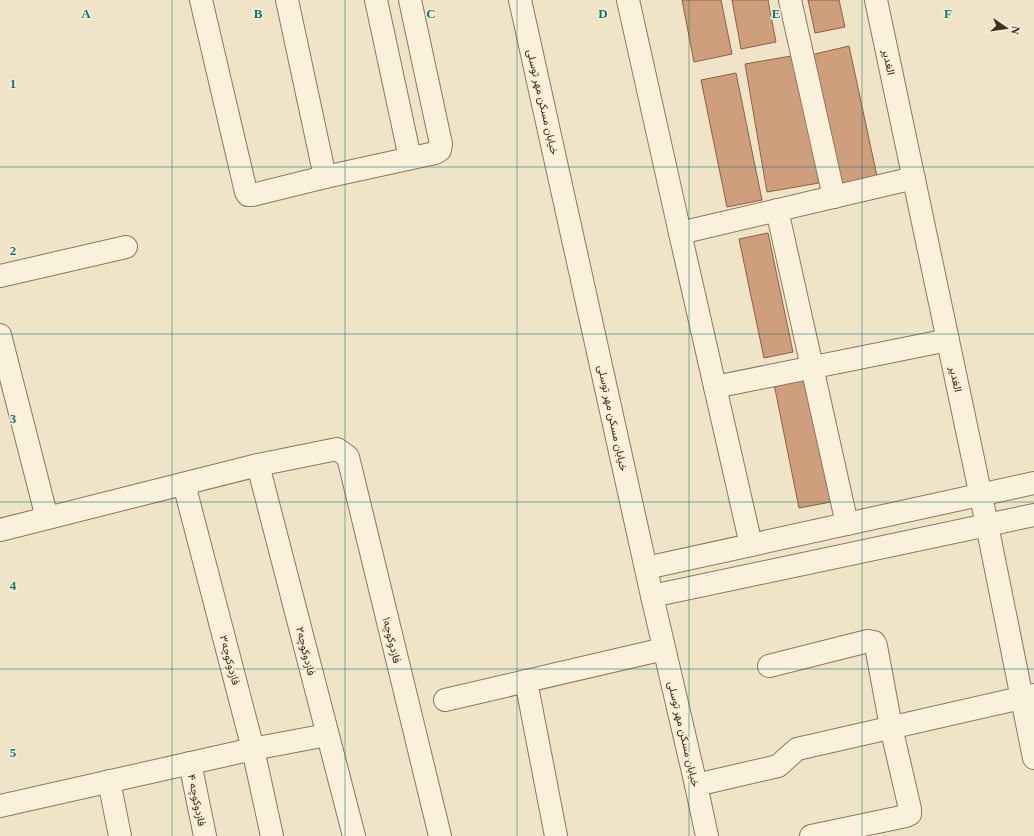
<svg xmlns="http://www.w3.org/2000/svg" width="1034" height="836" font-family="'Times New Roman',Vazirmatn,serif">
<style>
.building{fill:#cf9f7d;stroke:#8d5f41}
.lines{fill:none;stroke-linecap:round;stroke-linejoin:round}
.minor-casing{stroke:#8d765c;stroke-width:24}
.minor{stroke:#faf1dc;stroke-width:22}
.grid{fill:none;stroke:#0f766e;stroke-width:1;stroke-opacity:0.55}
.labels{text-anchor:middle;stroke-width:3;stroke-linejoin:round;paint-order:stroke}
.street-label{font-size:11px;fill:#3d2e20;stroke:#f7eed8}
.grid-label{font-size:13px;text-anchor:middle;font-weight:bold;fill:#0f766e;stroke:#f7eed8;stroke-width:3;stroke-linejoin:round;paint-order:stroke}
</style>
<rect width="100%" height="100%" fill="#f0e4c8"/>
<g class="building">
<path d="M 682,0 L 721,0 L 732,54 L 694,62 Z"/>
<path d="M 732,0 L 768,0 L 776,42 L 741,49 Z"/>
<path d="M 808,0 L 839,0 L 845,27 L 815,33 Z"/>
<path d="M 849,46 L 877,176 L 839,185 L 811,55 Z"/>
<path d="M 797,55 L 819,183 L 767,192 L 745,64 Z"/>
<path d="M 736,73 L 762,200 L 727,207 L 701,80 Z"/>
<path d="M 768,233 L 793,352 L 764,358 L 739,239 Z"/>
<path d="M 806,377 L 831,502 L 799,508 L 774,384 Z"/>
</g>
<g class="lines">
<defs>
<g id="minor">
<path d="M 201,0 L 246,192 L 248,195 L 252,195 L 325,177 L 435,153 L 440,150 L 441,144 L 410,0"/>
<path d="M 287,0 L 325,177"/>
<path d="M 376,0 L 410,158"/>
<path d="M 520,0 L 652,596 L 696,785 L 707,836"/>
<path d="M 628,0 L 680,233 L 751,545"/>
<path d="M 790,0 L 834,197"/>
<path d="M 876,0 L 987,525 L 1034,758"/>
<path d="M 777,210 L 847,524"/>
<path d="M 680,233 L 914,178"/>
<path d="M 0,276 L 126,247"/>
<path d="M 0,335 L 47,518"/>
<path d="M 715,387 L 948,340"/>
<path d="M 258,465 L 354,836"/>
<path d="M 184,484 L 253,749 L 272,836"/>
<path d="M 0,530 L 258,465 L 337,449 L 348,457 L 440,836"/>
<path d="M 646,568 L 1034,483"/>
<path d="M 652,596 L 1034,515"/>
<path d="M 769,666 L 868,641 L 874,642 L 876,646 L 891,727 L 910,809 L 910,814 L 906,816 L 811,836"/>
<path d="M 526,681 L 556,836"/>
<path d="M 445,700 L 664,649"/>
<path d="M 190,763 L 205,836"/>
<path d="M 109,781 L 120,836"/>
<path d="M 696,785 L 778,766 L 797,749 L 1034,695"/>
<path d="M 0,806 L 253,749 L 327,735"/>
</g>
</defs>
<use href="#minor" class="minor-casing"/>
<use href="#minor" class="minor"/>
</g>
<path class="grid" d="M 172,0 L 172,836M 345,0 L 345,836M 517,0 L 517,836M 689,0 L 689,836M 862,0 L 862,836M 0,167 L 1034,167M 0,334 L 1034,334M 0,502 L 1034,502M 0,669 L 1034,669"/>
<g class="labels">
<g class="street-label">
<text transform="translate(889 62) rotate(78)" y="4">الغدیر</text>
<text transform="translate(543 102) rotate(77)" y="4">خیابان مسکن مهر توسلی</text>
<text transform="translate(956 379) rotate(78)" y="4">الغدیر</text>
<text transform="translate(613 418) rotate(78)" y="4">خیابان مسکن مهر توسلی</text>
<text transform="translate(392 640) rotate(76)" y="4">فازدوکوچه۱</text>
<text transform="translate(306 651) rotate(76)" y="4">فازدوکوچه۲</text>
<text transform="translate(230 660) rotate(75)" y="4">فازدوکوچه۳</text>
<text transform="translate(684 734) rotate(77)" y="4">خیابان مسکن مهر توسلی</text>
<text transform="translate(197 800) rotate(78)" y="4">فازدوکوچه ۴</text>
</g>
</g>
<g class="grid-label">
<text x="86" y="18">A</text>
<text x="258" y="18">B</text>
<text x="431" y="18">C</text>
<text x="603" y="18">D</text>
<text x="776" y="18">E</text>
<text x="948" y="18">F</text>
<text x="13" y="88">1</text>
<text x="13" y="255">2</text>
<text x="13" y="423">3</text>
<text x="13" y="590">4</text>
<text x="13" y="757">5</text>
</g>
<g transform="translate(1006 28) rotate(103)" stroke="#f7eed8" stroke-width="3" paint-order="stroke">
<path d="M0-3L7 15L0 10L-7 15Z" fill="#3d2e20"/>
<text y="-6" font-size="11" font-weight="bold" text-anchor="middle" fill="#3d2e20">N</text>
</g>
</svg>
